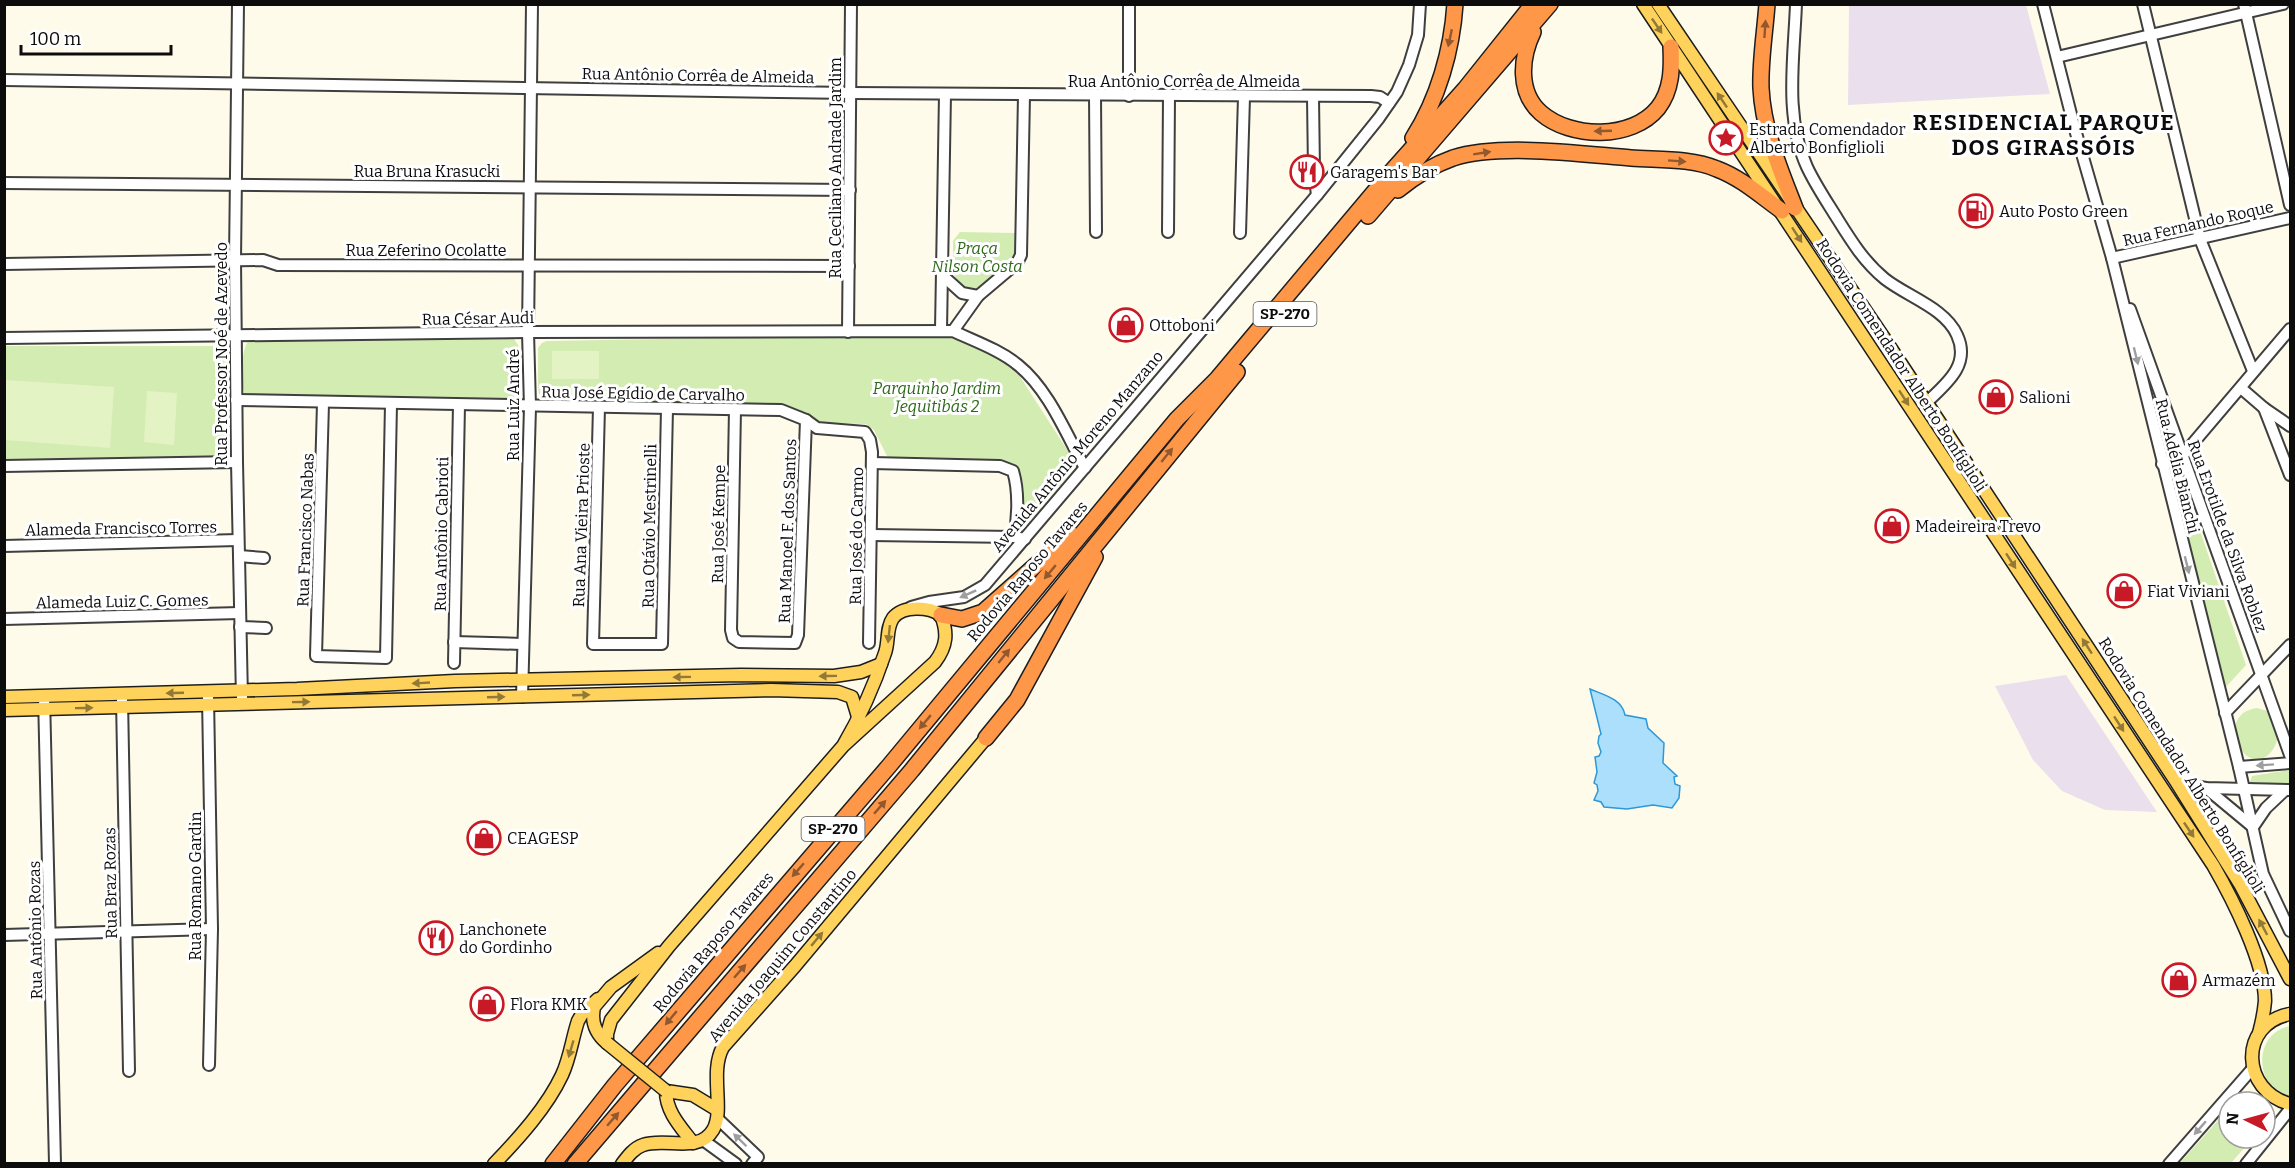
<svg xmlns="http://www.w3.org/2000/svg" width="2295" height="1168" font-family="Bitter,serif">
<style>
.industrial{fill:#eadfec}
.green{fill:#d2ecb2}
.pitch{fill:#e4f3c4}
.water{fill:#abdffb;stroke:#2c98d8;stroke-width:1.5}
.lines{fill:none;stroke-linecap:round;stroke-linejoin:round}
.minor-casing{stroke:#3f3f3f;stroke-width:14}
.major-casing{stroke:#1d1d1d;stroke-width:15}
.highway-casing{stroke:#1d1d1d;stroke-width:18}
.minor{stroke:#fff;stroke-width:10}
.major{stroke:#ffd35b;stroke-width:12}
.highway{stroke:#ff9749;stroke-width:15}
.major-bridge-casing{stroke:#1d1d1d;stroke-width:15;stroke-linecap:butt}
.major-bridge{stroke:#ffd35b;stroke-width:12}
.oneway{fill:#927937}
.oneway2{fill:#92582e}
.oneway3{fill:#9e9e9e}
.labels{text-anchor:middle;stroke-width:6;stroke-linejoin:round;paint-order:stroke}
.shield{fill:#fff;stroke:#555;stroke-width:1.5}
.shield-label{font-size:15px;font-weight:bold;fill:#0c0c0c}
.street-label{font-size:16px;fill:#0c0c0c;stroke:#fff}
.poi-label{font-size:16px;fill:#0c0c0c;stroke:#fff;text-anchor:start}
.park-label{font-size:16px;font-style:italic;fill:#2b6818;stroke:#fff}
.district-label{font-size:22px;font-weight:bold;letter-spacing:1.5px;fill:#0c0c0c;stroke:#fff}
</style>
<rect width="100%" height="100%" fill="#fffbeb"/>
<g class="industrial">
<path d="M 1849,5 L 2026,5 L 2050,94 L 1848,105 Z"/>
<path d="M 2066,675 L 2157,812 L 2105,810 L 2062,791 L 2033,760 L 1995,686 Z"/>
</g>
<g class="green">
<path d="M 960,232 L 1015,233 L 1020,236 L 1018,251 L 1014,256 L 981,288 L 967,290 L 959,285 L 953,272 L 953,241 Z"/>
<path d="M 949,334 L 1004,361 L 1015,369 L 1077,465 L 1028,525 L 1021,524 L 1022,476 L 1013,466 L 1006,462 L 888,458 L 874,430 L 866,424 L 823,423 L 787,405 L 546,401 L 539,394 L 538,385 L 538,348 L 542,343 L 547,341 Z"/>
<path d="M 514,339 L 522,351 L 521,401 L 247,399 C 239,385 240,355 248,341 Z"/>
<path d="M 4,346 L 228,346 L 229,456 L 5,461 Z"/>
<path d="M 2175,483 L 2179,483 L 2185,487 L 2246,665 L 2225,688 L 2173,487 Z"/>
<path d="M 2257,708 L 2267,711 L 2278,735 C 2277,742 2275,747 2271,752 C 2246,782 2212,714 2257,708 Z"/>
<path d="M 2290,770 L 2290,784 L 2250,782 L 2252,776 Z"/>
<path d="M 2290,1026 L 2290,1098 C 2254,1089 2252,1033 2290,1026 Z"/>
<path d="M 2229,1108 L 2229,1138 L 2253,1138 L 2231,1163 L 2180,1163 Z"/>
</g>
<g class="pitch">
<rect x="552" y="351" width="47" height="28"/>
<path d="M 5,380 L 114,387 L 110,448 L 5,440 Z"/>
<path d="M 147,391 L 177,393 L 174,445 L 144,442 Z"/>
</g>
<path class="water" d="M 1590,689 C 1604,695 1622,699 1625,715 L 1646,719 L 1648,728 L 1664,743 L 1663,763 L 1677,776 L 1674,777 L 1675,784 L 1680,786 L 1679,798 L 1672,808 L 1653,805 L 1627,809 L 1604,807 L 1601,802 L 1594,800 L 1598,791 L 1597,785 L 1594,783 L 1597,772 L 1595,757 L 1599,756 L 1601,752 L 1598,743 L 1599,736 L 1601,734 Z"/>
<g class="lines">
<defs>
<g id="minor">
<path d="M 238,4 L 235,260 L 237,462 L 242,698"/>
<path d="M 1129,4 L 1129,96"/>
<path d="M 1796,4 C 1794,58 1784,117 1807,167 C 1815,184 1825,199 1835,215 C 1850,239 1863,261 1885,279 C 1908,297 1945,308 1957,335 C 1971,365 1946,384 1926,403"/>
<path d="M 2043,4 L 2074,126 L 2112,258 L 2239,767 L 2263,874 L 2290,931"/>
<path d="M 2143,4 L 2200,239 L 2253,371"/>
<path d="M 2244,4 L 2290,205"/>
<path d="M 2057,57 L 2283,4"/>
<path d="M 4,80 L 851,93 L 1371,96 L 1380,97 L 1389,103"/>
<path d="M 1095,95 L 1096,232"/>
<path d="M 1313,97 L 1314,171 L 1317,195"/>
<path d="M 4,183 L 850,190"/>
<path d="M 1168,232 L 1169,96"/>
<path d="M 1240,233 L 1244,97"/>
<path d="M 2112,258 L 2290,218"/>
<path d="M 4,264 L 263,260 L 278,265 L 849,266"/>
<path d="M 942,275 L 962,293 L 978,296"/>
<path d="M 2130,309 L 2290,755"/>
<path d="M 941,330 L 945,94"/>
<path d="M 953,331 L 978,296 L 1017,263 L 1021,255 L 1024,95"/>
<path d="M 848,332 L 851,4"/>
<path d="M 4,338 L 528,332 L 953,331 C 974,341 1000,350 1018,365 C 1049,390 1066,434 1085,468"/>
<path d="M 2242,389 L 2264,408 L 2290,426"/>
<path d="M 236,400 L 781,410 L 806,420 L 817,428 L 865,432 L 870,440 L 872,452 L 869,643"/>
<path d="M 323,403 L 316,656 L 386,658 L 391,404"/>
<path d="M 599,407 L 593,644 L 662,644 L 667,408"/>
<path d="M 2264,408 L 2290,475"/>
<path d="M 735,409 L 731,630 L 733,638 L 739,642 L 795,643 L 798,635 L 806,420"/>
<path d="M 872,463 L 1000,466 L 1013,471 C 1019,491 1018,517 1014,537 L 1025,539"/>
<path d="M 2162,464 L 2183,455 L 2290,329"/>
<path d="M 4,466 L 237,462"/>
<path d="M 871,535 L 1014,537"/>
<path d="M 4,546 L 238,540"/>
<path d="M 239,556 L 264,558"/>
<path d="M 911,607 L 929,602 L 964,597 L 985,585 L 1317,195 L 1379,118 L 1397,92 L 1409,65 L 1418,35 L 1420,4"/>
<path d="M 4,619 L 240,613"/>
<path d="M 240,627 L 266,628"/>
<path d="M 454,642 L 523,644"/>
<path d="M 454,663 L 459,405"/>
<path d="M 44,696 L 55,1164"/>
<path d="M 208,697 L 212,929 L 209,1065"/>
<path d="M 522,697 L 530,407 L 528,332 L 532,4"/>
<path d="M 122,700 L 129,1071"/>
<path d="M 2225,713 L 2290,645"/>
<path d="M 2239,767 L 2290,763"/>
<path d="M 2177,783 L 2206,788 L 2290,790"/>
<path d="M 2206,788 L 2253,827"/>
<path d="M 2253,827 L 2266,808 L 2284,791"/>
<path d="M 4,935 L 212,929"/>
<path d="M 717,1118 L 758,1157 L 752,1164"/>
<path d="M 703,1140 L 736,1164"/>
<path d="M 2169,1164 L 2253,1068"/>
<path d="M 2246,1164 L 2290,1109"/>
</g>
<g id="major">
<path d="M 1643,4 L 2213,865 C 2232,898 2265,962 2265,1001 C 2264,1012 2262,1022 2259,1033"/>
<path d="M 1658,4 L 1886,341 L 2177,783 L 2240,884 L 2290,979"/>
<path d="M 4,697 L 297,689 L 455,681 L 741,675 L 834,676 L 861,672 L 881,664"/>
<path d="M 4,710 L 771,690 L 838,692 L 852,697 L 859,720"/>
<path d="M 2290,1014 C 2238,1024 2241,1091 2290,1104"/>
<path d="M 607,1043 L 607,1034 L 611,1020 L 669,946 L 843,746 L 935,662 C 947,646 948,633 941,615 C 929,607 903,605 893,618 C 886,628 889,642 885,653 C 874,686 860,717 843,746"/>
<path d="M 607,1043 C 595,1033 591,1022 594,1007 L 611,987 L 658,953"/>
<path d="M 693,1143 C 681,1127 666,1112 666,1091 L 693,1095 L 716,1109"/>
<path d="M 494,1164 C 519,1138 547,1107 562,1075 C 570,1058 572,1039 578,1021 L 582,1014 L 598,999"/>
<path d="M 622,1164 C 628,1156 634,1148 643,1145 C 665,1137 699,1154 713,1130 C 725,1110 709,1072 723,1047 L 795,966 L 986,738"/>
</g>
<g id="highway">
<path d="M 1767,4 C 1765,32 1760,61 1761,88 C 1763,130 1780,169 1795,208"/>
<path d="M 1533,32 C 1521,57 1517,92 1541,113 C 1571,139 1632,140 1658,108 C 1672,90 1672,68 1671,47"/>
<path d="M 1413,138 C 1438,99 1452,50 1455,4"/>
<path d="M 1398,190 C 1414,177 1433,165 1453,158 C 1500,143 1581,154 1631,158 C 1659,160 1691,158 1717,169 C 1741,178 1761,196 1782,211"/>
<path d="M 1368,216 L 1550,4"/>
<path d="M 941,615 L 962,619 L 983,612 L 1071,534"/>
<path d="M 986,738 L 1017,700 L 1095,557"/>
<path d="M 553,1164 L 615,1085 L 889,766 L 1177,419 L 1217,379 L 1391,172 L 1465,89 L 1533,4"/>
<path d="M 575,1164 L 912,770 L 1237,372"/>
</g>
</defs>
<use href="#minor" class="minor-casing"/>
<use href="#major" class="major-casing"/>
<use href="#highway" class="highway-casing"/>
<use href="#minor" class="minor"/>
<use href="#major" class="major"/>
<use href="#highway" class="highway"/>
<defs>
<path id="major-bridge" d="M 607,1043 L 666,1091"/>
</defs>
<use href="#major-bridge" class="major-bridge-casing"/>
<use href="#major-bridge" class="major-bridge"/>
</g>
<defs><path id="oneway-solid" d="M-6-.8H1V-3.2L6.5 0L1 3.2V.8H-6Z" transform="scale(1.5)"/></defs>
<g class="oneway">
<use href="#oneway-solid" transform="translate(1657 26) rotate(56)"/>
<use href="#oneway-solid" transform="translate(1722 100) rotate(-124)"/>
<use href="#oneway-solid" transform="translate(1797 235) rotate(57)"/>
<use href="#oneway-solid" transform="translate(1904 398) rotate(57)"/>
<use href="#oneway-solid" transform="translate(2011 561) rotate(57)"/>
<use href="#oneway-solid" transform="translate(889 634) rotate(96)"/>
<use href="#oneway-solid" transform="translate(2087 646) rotate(-123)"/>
<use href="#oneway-solid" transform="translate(828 676) rotate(179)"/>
<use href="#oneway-solid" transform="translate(682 677) rotate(179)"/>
<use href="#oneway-solid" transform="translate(421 683) rotate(177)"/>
<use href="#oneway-solid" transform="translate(175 693) rotate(178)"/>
<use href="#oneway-solid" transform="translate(581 695) rotate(-2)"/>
<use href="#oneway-solid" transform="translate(496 697) rotate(-2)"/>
<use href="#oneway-solid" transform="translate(301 702) rotate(-1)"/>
<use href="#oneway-solid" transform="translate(84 708) rotate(-1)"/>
<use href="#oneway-solid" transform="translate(2119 724) rotate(57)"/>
<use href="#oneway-solid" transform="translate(2189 830) rotate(56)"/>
<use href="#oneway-solid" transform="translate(2263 927) rotate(-118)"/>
<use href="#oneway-solid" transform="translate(817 939) rotate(-50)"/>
<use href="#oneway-solid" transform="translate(571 1049) rotate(106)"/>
</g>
<g class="oneway2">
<use href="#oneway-solid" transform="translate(1765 29) rotate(-86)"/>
<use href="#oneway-solid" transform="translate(1450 38) rotate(102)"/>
<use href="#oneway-solid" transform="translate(1603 131) rotate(178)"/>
<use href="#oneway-solid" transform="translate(1482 153) rotate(-9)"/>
<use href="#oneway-solid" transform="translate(1677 161) rotate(4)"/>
<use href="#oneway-solid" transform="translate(1167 455) rotate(-51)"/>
<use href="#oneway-solid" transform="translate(1050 572) rotate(130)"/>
<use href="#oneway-solid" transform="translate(1004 656) rotate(-51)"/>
<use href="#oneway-solid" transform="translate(925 722) rotate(130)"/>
<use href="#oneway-solid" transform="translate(880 807) rotate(-49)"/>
<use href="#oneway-solid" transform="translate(798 870) rotate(131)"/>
<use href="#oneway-solid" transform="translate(740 971) rotate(-49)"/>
<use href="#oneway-solid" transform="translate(671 1018) rotate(130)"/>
<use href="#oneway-solid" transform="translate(613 1119) rotate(-49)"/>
</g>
<g class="oneway3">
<use href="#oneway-solid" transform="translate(2136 356) rotate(76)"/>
<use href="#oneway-solid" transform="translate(2187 565) rotate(76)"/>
<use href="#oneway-solid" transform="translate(968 594) rotate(156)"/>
<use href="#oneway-solid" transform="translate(2265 765) rotate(176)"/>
<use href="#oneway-solid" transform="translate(2200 1128) rotate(131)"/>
<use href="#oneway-solid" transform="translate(740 1140) rotate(-136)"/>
</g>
<defs>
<symbol id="sight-ring" viewBox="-11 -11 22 22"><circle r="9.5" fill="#fff" stroke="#c71926" stroke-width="1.5"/><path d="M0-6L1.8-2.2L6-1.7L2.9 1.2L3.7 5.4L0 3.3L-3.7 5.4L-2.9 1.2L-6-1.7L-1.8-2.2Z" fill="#c71926"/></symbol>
<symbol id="restaurant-ring" viewBox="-11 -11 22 22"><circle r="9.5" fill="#fff" stroke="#c71926" stroke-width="1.5"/><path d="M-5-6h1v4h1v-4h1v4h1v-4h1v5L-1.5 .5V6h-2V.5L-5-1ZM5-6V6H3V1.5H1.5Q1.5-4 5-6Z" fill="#c71926"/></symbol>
<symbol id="fuel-ring" viewBox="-11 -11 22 22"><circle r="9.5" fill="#fff" stroke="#c71926" stroke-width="1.5"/><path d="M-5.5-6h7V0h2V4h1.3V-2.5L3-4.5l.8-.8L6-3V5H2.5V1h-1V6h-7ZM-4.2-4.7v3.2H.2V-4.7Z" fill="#c71926"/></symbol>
<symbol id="shop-ring" viewBox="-11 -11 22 22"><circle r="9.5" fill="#fff" stroke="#c71926" stroke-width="1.5"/><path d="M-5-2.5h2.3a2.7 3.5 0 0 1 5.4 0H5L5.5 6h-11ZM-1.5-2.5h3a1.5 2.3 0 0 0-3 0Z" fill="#c71926"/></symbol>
</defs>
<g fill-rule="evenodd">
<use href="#sight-ring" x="1707" y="119" width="38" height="38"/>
<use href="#restaurant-ring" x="1288" y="153" width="38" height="38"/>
<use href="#fuel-ring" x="1957" y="192" width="38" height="38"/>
<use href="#shop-ring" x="1107" y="306" width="38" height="38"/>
<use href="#shop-ring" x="1977" y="378" width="38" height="38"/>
<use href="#shop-ring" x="1873" y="507" width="38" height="38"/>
<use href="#shop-ring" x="2105" y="572" width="38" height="38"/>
<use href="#shop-ring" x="465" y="819" width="38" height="38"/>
<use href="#restaurant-ring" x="417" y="919" width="38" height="38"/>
<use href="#shop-ring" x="2160" y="961" width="38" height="38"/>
<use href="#shop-ring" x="468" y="985" width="38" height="38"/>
</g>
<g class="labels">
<g class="shield">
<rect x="1253.5" y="302" width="63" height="24" rx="4.5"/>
<rect x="801.5" y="817" width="63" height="24" rx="4.5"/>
</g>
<g class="shield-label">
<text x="1285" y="319">SP-270</text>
<text x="833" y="834">SP-270</text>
</g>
<g class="street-label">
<text transform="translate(698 75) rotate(1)" y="6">Rua Antônio Corrêa de Almeida</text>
<text x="1184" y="87">Rua Antônio Corrêa de Almeida</text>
<text transform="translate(835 168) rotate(-90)" y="6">Rua Ceciliano Andrade Jardim</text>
<text x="427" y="177">Rua Bruna Krasucki</text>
<text transform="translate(2198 223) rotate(-13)" y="6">Rua Fernando Roque</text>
<text x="426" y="256">Rua Zeferino Ocolatte</text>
<text transform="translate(478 318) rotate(-1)" y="6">Rua César Audi</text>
<text transform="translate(221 354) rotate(-90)" y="6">Rua Professor Noé de Azevedo</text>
<text transform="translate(1902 365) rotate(57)" y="6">Rodovia Comendador Alberto Bonfiglioli</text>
<text transform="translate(643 393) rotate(1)" y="6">Rua José Egídio de Carvalho</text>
<text transform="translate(513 405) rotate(-90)" y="6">Rua Luiz André</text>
<text transform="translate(1077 451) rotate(-50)" y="6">Avenida Antônio Moreno Manzano</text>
<text transform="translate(2178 466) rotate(76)" y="6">Rua Adélia Bianchi</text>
<text transform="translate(718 524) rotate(-89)" y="6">Rua José Kempe</text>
<text transform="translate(581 525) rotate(-88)" y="6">Rua Ana Vieira Prioste</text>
<text transform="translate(649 526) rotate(-89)" y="6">Rua Otávio Mestrinelli</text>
<text transform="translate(121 528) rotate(-1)" y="6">Alameda Francisco Torres</text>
<text transform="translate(305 530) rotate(-88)" y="6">Rua Francisco Nabas</text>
<text transform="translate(787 531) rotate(-88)" y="6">Rua Manoel F. dos Santos</text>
<text transform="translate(441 534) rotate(-89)" y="6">Rua Antônio Cabrioti</text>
<text transform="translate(856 536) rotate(-89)" y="6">Rua José do Carmo</text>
<text transform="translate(2228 536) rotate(70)" y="6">Rua Erotilde da Silva Roblez</text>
<text transform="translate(1027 571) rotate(-50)" y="6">Rodovia Raposo Tavares</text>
<text transform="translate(122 601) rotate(-1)" y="6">Alameda Luiz C. Gomes</text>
<text transform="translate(2182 765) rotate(58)" y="6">Rodovia Comendador Alberto Bonfiglioli</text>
<text transform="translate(110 883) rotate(-91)" y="6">Rua Braz Rozas</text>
<text transform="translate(195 886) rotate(-90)" y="6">Rua Romano Gardin</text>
<text transform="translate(35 930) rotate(-91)" y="6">Rua Antônio Rozas</text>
<text transform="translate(713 942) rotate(-50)" y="6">Rodovia Raposo Tavares</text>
<text transform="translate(782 955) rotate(-50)" y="6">Avenida Joaquim Constantino</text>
</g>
<g class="poi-label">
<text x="1749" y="135">Estrada Comendador<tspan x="1749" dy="18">Alberto Bonfiglioli</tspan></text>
<text x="1330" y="178">Garagem's Bar</text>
<text x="1999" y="217">Auto Posto Green</text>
<text x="1149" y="331">Ottoboni</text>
<text x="2019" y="403">Salioni</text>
<text x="1915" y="532">Madeireira Trevo</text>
<text x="2147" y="597">Fiat Viviani</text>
<text x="507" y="844">CEAGESP</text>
<text x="459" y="935">Lanchonete<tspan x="459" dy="18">do Gordinho</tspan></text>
<text x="2202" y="986">Armazém</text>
<text x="510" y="1010">Flora KMK</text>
</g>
<g class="park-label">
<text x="977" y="254">Praça<tspan x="977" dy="18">Nilson Costa</tspan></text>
<text x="937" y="394">Parquinho Jardim<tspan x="937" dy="18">Jequitibás 2</tspan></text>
</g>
<g class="district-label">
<text x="2044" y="130">RESIDENCIAL PARQUE<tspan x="2044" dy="25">DOS GIRASSÓIS</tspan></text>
</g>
</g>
<rect width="2295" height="1168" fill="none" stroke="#0c0c0c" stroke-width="12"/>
<g transform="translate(2247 1120) rotate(275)"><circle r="28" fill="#ffffff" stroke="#9e9e9e" stroke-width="1.5"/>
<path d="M0-4.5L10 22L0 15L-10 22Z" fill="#c71926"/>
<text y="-9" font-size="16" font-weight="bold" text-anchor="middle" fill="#0c0c0c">N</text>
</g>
<path d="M21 45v9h150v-9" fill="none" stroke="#0c0c0c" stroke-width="3"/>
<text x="30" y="45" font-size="18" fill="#0c0c0c" stroke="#ffffff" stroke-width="4.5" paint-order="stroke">100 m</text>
</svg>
